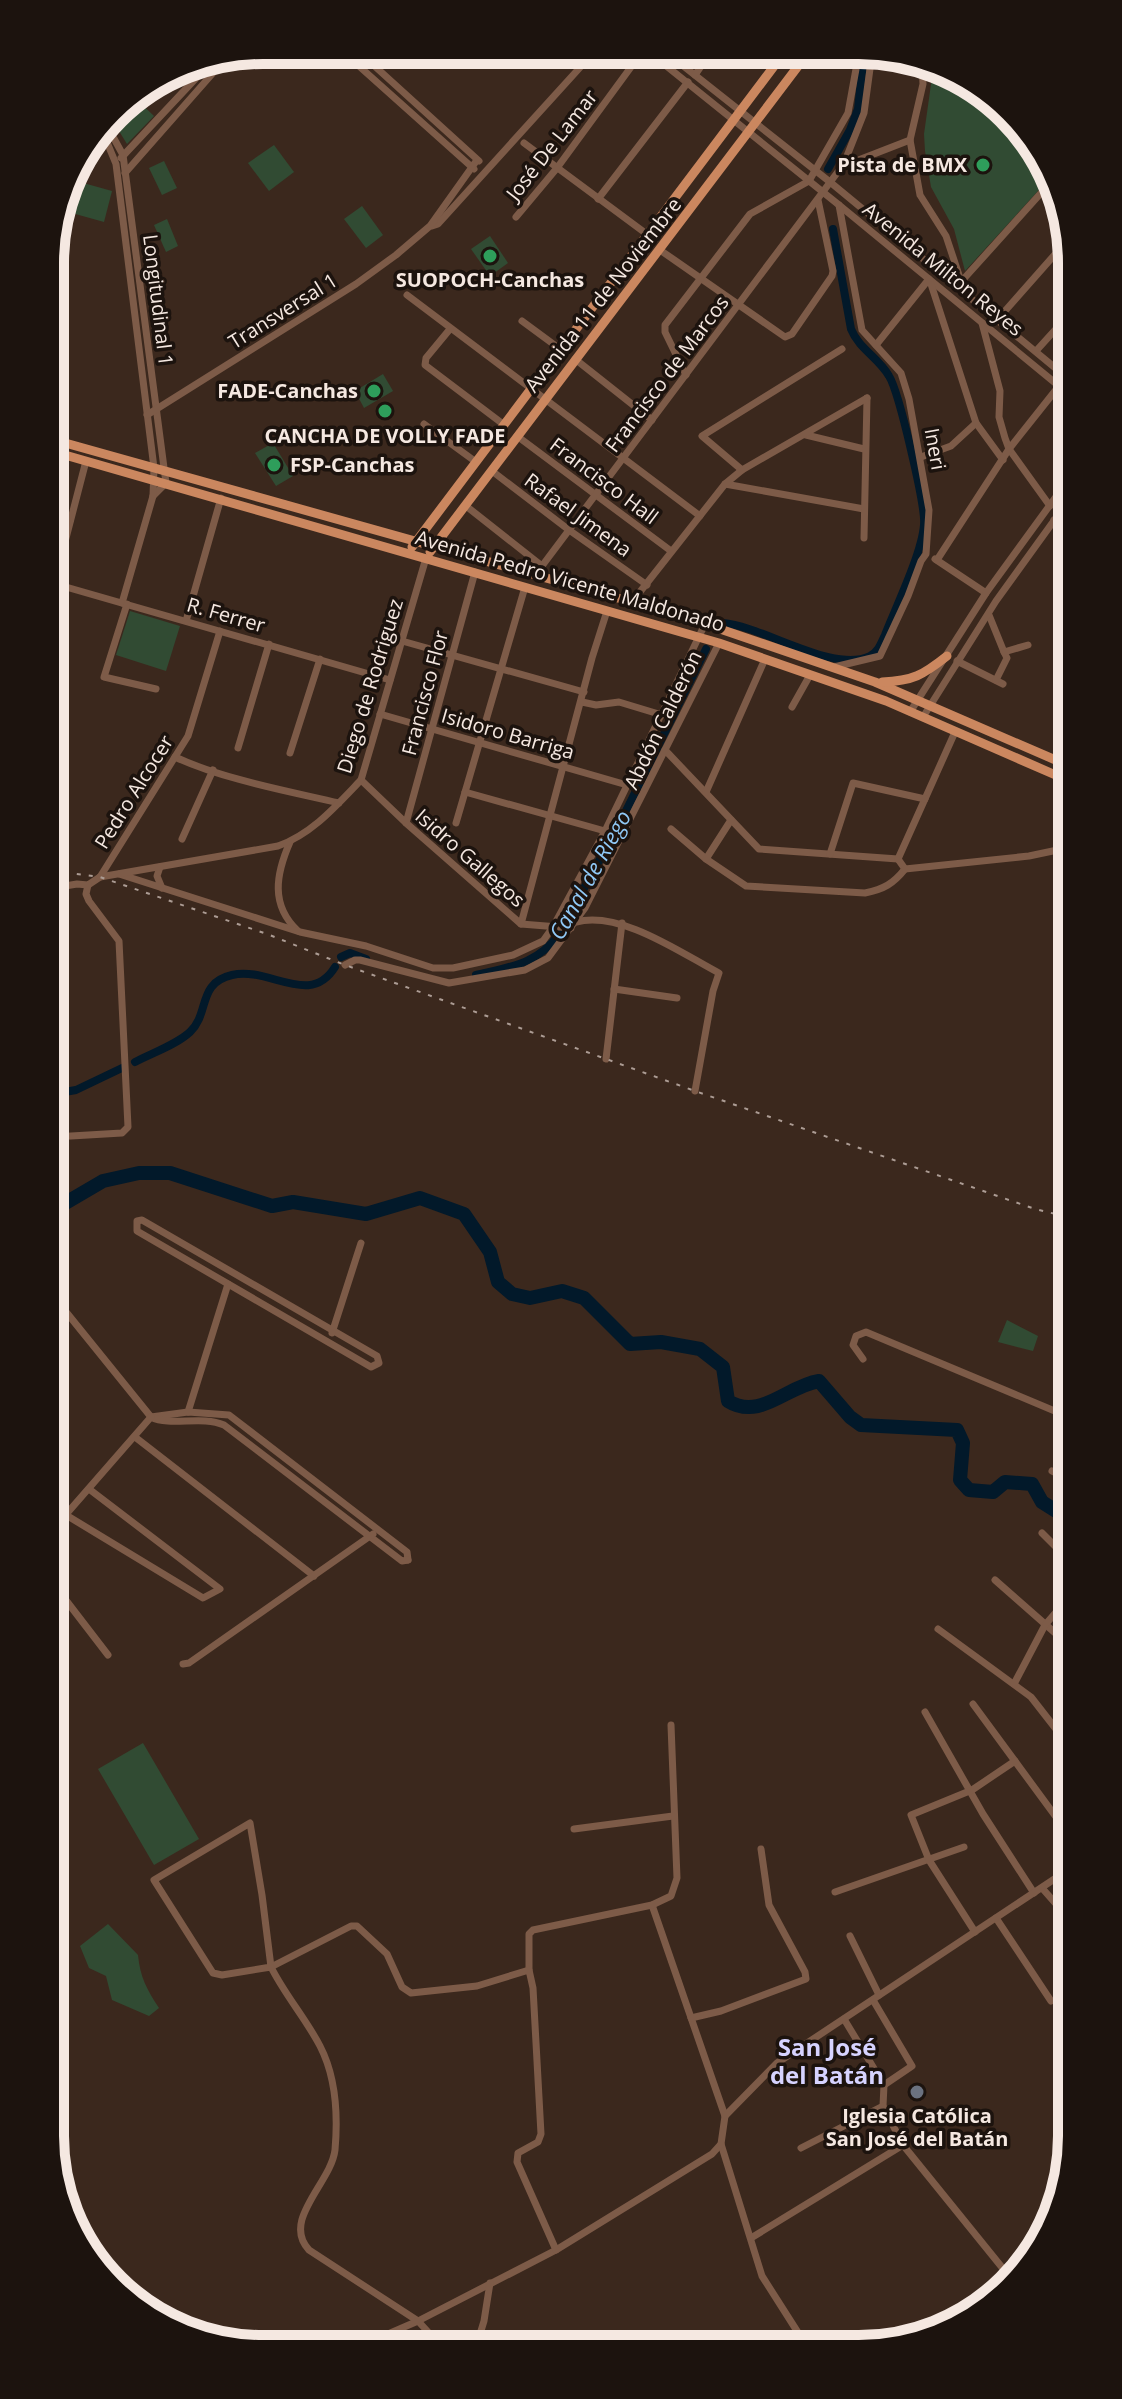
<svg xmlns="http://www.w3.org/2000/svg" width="1122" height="2399" font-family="'Open Sans',sans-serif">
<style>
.green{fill:#314b33}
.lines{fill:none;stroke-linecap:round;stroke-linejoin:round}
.canal{stroke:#02192a;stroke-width:8}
.river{stroke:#02192a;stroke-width:14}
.minor{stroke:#7d5b48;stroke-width:7}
.major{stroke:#cb875f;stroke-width:9}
.rail{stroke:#ac9c94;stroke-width:2;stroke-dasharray:4 8;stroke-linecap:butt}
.leisure-dot{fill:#2e9e5b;stroke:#1c130e;stroke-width:3}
.worship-dot{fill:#6b7280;stroke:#1c130e;stroke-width:3}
.labels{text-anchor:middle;stroke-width:7;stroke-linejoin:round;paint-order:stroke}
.street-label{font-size:20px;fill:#f5e8e1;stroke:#1c130e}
.poi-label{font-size:20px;font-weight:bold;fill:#f5e8e1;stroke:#1c130e}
.water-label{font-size:22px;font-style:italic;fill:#90c9f7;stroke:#1c130e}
.quarter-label{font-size:24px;font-weight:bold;fill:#d6d3ff;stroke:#1c130e}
.rim{fill:none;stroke:#f5e8e1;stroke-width:10}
</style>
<rect width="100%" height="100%" fill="#3b281d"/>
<g class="green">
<path d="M 933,70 L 995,101 L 1005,112 L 1048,180 L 965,271 L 954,229 L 931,187 L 925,151 L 924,134 Z"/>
<path d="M 133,96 L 154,116 L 127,144 L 111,118 L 122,103 Z"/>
<path d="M 274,145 L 294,172 L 269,191 L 248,163 Z"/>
<path d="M 164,161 L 177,188 L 162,195 L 149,168 Z"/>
<path d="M 69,179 L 112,191 L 104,222 L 61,210 Z"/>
<path d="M 362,206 L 383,235 L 366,248 L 344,219 Z"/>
<path d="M 167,219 L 178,246 L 166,252 L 154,225 Z"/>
<path d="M 490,236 L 508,263 L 490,276 L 471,249 Z"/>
<path d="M 383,374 L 393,391 L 364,408 L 355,391 Z"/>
<path d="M 273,443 L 293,476 L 276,486 L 255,453 Z"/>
<path d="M 130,611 L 180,626 L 166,671 L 116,655 Z"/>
<path d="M 1007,1320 L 1038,1336 L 1033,1351 L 998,1342 Z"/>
<path d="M 143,1743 L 199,1839 L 154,1865 L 98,1769 Z"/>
<path d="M 108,1924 L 138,1955 C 140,1977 147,1990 159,2008 L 149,2016 L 112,2000 L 106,1976 L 89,1968 L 80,1946 Z"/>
</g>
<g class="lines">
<g class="canal">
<path d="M 828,169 L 850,130 L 858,109 L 864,54"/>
<path d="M 723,623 C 763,626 833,674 870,656 C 879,651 881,643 885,635 C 896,607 922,553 924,525 C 926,507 899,392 889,376 C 879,358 859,349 851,329 L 833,229"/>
<path d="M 341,957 L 350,953 L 366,959"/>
<path d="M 476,975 C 510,967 538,964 559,934 L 622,819 L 706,649"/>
<path d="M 135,1062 C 152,1053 176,1045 190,1032 C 210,1013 197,983 232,975 C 269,966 310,1008 335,967"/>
<path d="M 53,1094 L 76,1090 L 122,1068"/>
</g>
<path class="river" d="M 54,1203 L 62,1205 L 103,1181 L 139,1173 L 170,1173 L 272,1206 L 293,1202 L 366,1214 L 420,1198 L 464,1214 L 490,1252 L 498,1282 L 512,1294 L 530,1298 L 562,1291 L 584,1298 L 630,1344 L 661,1342 L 700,1349 L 723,1367 L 728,1401 C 760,1421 787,1386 819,1381 L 850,1417 L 861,1425 L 957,1430 L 963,1443 L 960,1480 L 969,1490 L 993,1492 L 1005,1482 L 1032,1484 L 1042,1502 L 1069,1519"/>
<g class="minor">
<path d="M 341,50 L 474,169"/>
<path d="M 358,51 L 479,161"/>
<path d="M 649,52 L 839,205 L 1065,391"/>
<path d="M 667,53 L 830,182 L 1065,376"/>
<path d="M 922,65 L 923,84 L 910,140 L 920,195 L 946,236 L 961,281"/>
<path d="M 695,75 L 710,53"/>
<path d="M 106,124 L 123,155 L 166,483 L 153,496"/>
<path d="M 102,130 L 116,164 L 154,468 L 153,496 L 122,603"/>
<path d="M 524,143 L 648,235"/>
<path d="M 121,158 L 213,60"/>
<path d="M 843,166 L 864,113 L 872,54"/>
<path d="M 125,173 L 227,57"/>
<path d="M 598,199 L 688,82"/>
<path d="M 516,217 L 557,168 L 642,52"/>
<path d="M 432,226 L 438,224 L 594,52"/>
<path d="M 660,250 L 785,337 L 792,334 L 832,276 L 833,271 L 818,200"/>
<path d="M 930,281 L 976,423 L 1003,460"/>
<path d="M 960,283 L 1050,183"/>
<path d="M 407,295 L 700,516"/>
<path d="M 997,320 L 1065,243"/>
<path d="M 522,321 L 560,349"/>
<path d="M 982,323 L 1000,391 L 999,417 L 1005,438 L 1009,449 L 1050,506"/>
<path d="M 450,329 L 426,358 L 425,365 L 503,424"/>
<path d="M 876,345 L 929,279"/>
<path d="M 1036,351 L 1065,319"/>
<path d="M 575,359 L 652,420"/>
<path d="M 686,375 L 665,332 L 665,325 L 750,214 L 809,181 L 848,113 L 858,58 L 851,54"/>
<path d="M 147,415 L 356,284 L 396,255 L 430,226 L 477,160"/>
<path d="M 424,424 L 476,462"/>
<path d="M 806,435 L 864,449"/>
<path d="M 517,436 L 671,551"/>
<path d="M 921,457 L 951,446 L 976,423"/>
<path d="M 742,470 L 702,436 L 842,349"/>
<path d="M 492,471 L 569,530 L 647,585"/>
<path d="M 725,484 L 864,509"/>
<path d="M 466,506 L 542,566"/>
<path d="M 51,516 L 70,521"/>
<path d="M 1054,520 L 1066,549"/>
<path d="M 864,538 L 867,398"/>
<path d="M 935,559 L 986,593"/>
<path d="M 937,560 L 1009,449 L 1059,386"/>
<path d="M 540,576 L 542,566 L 837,173 L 843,166 L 910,140"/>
<path d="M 52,583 L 390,680"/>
<path d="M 52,592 L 86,461"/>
<path d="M 632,602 L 725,484 L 742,470 L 867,398"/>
<path d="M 127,604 L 104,677 L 156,689"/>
<path d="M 989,615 L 1004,652"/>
<path d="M 186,621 L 221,498"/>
<path d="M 402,641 L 584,692"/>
<path d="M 957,661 L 1003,684"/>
<path d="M 834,667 L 880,656 L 908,596 L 921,561 L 926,554 L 929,510 L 909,399 L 901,373 L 862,330 L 839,205"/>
<path d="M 996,680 L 1007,658 L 1004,652 L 1028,645"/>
<path d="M 582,702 L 596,705 L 619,702 L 662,715"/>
<path d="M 792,707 L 810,675"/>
<path d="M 910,712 L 986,593 L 1066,483"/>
<path d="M 380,714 L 627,785"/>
<path d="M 923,717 L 996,601 L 1066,504"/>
<path d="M 238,748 L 269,644"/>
<path d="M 665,750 L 759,849 L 898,859"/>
<path d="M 290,753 L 320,659"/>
<path d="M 175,757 C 222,779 288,791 339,803"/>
<path d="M 361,780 L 406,823 L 521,924 L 571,928"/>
<path d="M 465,792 L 605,831"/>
<path d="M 706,792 L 765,659"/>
<path d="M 406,823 L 475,572"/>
<path d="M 456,823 L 525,587"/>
<path d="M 671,829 L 706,859 L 746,886 L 865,893 C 884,889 893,884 905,869 L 898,859 L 955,732"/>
<path d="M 182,839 L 213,770"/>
<path d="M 290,842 C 276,874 270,905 298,931"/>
<path d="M 830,854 L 853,783 L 925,799"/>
<path d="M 706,859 L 731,820"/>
<path d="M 160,867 L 157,876 L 162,888"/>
<path d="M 905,869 L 1029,856 L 1067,848"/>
<path d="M 119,874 L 300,932 L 366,946 L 433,968 L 453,968 L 513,955 L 543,941 L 553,927 L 605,831 L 705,624"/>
<path d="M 100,877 L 278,846 C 312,834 336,806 361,780 L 426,558"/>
<path d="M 53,888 L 77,884 L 88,885 L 100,877 L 188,736 L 220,631"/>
<path d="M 576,922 C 620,910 681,953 719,973 L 713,991 L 695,1091"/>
<path d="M 521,924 L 592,658 L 607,611"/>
<path d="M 345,965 L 355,960 L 360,960 L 449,983 L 525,970 L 548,958 L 585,908 L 719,643"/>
<path d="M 614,989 L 677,998"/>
<path d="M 606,1059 L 622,923"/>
<path d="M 54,1137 L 122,1133 L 128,1127 L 119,941 L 89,901 L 86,894 L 88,885"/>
<path d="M 142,1220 L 377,1356 L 379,1363 L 371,1367 L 137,1231 L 137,1221 Z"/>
<path d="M 54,1297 L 151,1417"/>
<path d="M 332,1333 L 361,1243"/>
<path d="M 863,1359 L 853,1345 L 856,1336 L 866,1332 L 1069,1417"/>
<path d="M 188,1412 L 228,1284"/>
<path d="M 151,1417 L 188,1412 L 229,1415 L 407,1552 L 408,1560"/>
<path d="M 151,1417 C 171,1427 201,1415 224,1425 L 402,1561 L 408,1560"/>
<path d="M 135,1437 L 314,1576"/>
<path d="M 1052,1471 L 1069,1479"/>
<path d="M 66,1515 L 203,1598 L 220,1589 L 89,1489"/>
<path d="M 55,1527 L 151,1417"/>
<path d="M 1042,1533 L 1069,1560"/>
<path d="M 995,1580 L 1070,1646"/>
<path d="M 55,1586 L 108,1655"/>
<path d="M 938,1629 L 1031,1697 L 1070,1747"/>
<path d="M 183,1664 L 189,1663 L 373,1534"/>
<path d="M 1014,1684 L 1045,1625 L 1070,1596"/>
<path d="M 973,1704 L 1070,1836"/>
<path d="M 925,1712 L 983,1814 L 1034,1893"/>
<path d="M 574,1829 L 673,1816"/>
<path d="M 1042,1888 L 1071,1921"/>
<path d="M 835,1892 L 964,1847"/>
<path d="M 652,1905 L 725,2116"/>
<path d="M 996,1918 L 1051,2001"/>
<path d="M 975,1932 L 929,1860 L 911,1815 L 972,1790 L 1015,1761"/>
<path d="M 850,1936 L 879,1995"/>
<path d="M 529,1970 L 529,1934 L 533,1930 L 652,1905 L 671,1896 L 677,1878 L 671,1725"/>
<path d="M 873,2000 L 912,2066 L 884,2085"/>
<path d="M 691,2018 L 721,2011 L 806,1979 L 805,1972 L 769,1905 L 761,1849"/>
<path d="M 844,2019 L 884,2085 L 883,2106 L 903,2145 L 1013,2281"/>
<path d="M 721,2144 L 762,2276 L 804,2342"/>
<path d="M 801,2148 L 883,2106"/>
<path d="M 751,2238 L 903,2145"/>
<path d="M 365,2344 L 418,2321 L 556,2250 L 712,2154 L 721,2144 L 725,2116 L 777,2063 L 1071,1868"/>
<path d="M 434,2344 L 429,2333 L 418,2321 L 309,2250 C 281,2220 331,2183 335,2150 C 338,2116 336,2077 320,2046 C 306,2019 285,1995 271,1967 L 222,1975 L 213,1973 L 154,1880 L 250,1823 L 262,1895 L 271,1967 L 351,1926 L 357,1926 L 387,1954 L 402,1987 L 411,1993 L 477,1986 L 529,1970 L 533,1988 L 541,2134 L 538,2142 L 518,2153 L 517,2162 L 556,2250"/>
<path d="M 477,2344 L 484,2321 L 490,2283"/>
</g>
<g class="major">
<path d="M 51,439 L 632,602 L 723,630 L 875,682 L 1067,765"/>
<path d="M 51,451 L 719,643 L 886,701 L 1067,780"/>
<path d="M 412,547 L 784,53"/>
<path d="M 430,552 L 808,53"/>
<path d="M 882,682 C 913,681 923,675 947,656"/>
</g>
<path class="rail" d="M 53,871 L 100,877 L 267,934 L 345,965 L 695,1091 L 1035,1209 L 1068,1217"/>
</g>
<g class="leisure-dot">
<circle cx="983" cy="165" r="8"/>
<circle cx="490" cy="256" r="8"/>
<circle cx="374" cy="391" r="8"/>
<circle cx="385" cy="411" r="8"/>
<circle cx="274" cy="465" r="8"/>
</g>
<circle class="worship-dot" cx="917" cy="2092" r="8"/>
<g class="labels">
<g class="street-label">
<text transform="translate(552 145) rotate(-52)" y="7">José De Lamar</text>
<text transform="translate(943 269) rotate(39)" y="7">Avenida Milton Reyes</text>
<text transform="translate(603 295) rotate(-52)" y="7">Avenida 11 de Noviembre</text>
<text transform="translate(158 300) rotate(83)" y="7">Longitudinal 1</text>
<text transform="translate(283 311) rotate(-32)" y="7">Transversal 1</text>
<text transform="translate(667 374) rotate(-53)" y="7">Francisco de Marcos</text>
<text transform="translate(935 449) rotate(80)" y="7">Ineri</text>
<text transform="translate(604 481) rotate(37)" y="7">Francisco Hall</text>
<text transform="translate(578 515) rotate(36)" y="7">Rafael Jimena</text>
<text transform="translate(570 581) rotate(16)" y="7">Avenida Pedro Vicente Maldonado</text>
<text transform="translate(226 615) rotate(16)" y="7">R. Ferrer</text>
<text transform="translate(370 686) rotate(-73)" y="7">Diego de Rodriguez</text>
<text transform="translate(425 693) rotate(-75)" y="7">Francisco Flor</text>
<text transform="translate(663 720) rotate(-64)" y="7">Abdón Calderón</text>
<text transform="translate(508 734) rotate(16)" y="7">Isidoro Barriga</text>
<text transform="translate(134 792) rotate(-58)" y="7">Pedro Alcocer</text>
<text transform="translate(470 858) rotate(41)" y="7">Isidro Gallegos</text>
</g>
<g class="poi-label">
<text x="967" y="172" text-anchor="end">Pista de BMX</text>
<text x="490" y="287">SUOPOCH-Canchas</text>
<text x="358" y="398" text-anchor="end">FADE-Canchas</text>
<text x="385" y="443">CANCHA DE VOLLY FADE</text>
<text x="290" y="472" text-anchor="start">FSP-Canchas</text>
<text x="917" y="2123">Iglesia Católica<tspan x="917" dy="23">San José del Batán</tspan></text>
</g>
<g class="water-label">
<text transform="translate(590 875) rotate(-61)" y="8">Canal de Riego</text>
</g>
<g class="quarter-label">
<text x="827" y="2056">San José<tspan x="827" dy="28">del Batán</tspan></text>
</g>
</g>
<path d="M0 0H1122V2399H0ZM263 64H859A199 199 0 0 1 1058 263V2136A199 199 0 0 1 859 2335H263A199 199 0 0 1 64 2136V263A199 199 0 0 1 263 64Z" fill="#1c130e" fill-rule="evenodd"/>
<path class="rim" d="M263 64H859A199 199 0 0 1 1058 263V2136A199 199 0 0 1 859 2335H263A199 199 0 0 1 64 2136V263A199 199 0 0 1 263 64Z"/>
</svg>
